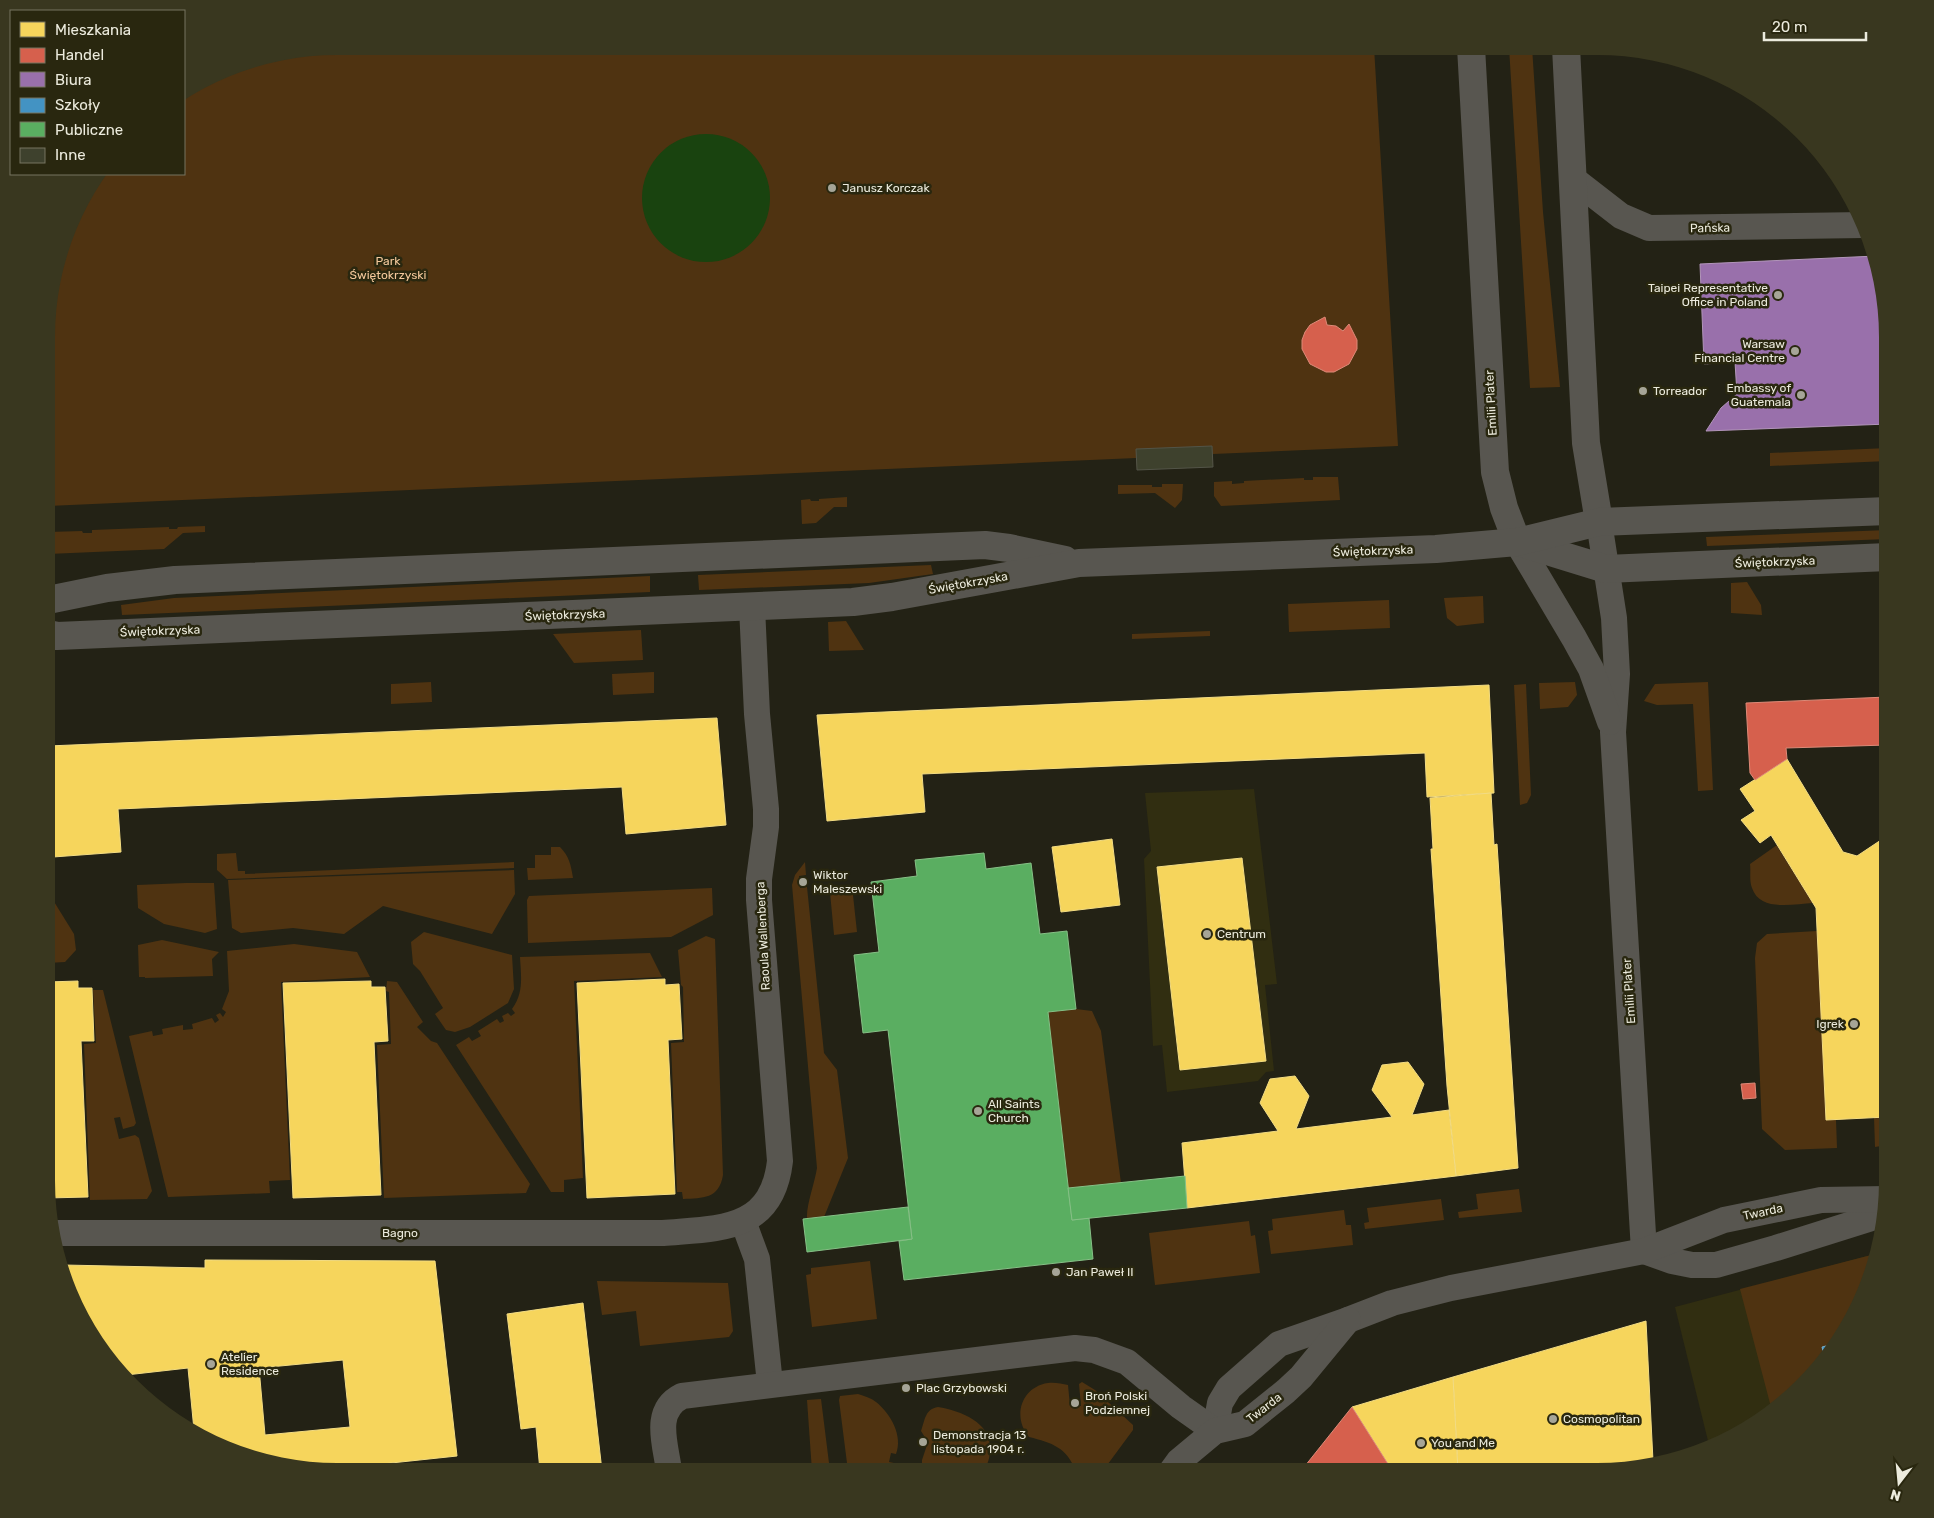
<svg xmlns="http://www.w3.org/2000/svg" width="1934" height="1518" font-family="Rubik,sans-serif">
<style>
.built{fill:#312e11}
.green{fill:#4f3311}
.water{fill:#19430f}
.homes{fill:#f6d55c;stroke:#f3dc83;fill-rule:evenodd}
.shops{fill:#d6604d;stroke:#dd8a78}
.offices{fill:#9970ab;stroke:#b295ba}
.schools{fill:#4393c3;stroke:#76adcb}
.public{fill:#5aae61;stroke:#86c086}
.building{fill:#3e412d;stroke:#525448}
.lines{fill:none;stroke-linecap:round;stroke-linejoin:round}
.minor{stroke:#585650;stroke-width:26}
.tertiary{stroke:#585650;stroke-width:28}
.poi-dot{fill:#a6a597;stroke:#29270f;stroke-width:2}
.labels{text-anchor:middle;stroke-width:5;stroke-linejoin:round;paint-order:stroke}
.poi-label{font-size:12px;fill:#ecebdd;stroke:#29270f;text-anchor:start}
.street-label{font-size:12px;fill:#ecebdd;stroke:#29270f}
.park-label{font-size:12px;fill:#f5c99c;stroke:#29270f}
</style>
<rect width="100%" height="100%" fill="#232215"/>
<g class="built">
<path d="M 1254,789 L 1277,984 L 1265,985 L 1274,1071 L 1266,1072 L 1258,1081 L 1167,1092 L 1162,1045 L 1153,1046 L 1144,859 L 1151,851 L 1145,793 Z"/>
<path d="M 1875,1254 L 1866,1293 L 1816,1373 L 1759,1423 L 1710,1449 L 1675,1307 Z"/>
</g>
<g class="green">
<path d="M 337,46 L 1374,47 L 1398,446 L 1213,454 L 1213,467 L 1137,470 L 1136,458 L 48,506 L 49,298 L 85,192 L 100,174 L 184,174 L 184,96 L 243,62 Z"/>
<path d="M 1509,47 L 1532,47 L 1543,212 L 1560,387 L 1530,388 Z"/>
<path d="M 1888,448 L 1888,461 L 1770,466 L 1770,453 Z"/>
<path d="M 1313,477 L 1338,477 L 1340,500 L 1221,506 L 1214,496 L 1214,482 L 1232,481 L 1232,484 L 1244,483 L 1244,481 L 1304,478 L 1304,480 L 1313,480 Z"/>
<path d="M 1162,484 L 1183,484 L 1182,500 L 1175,508 L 1155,493 L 1118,494 L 1118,485 L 1152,485 L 1152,487 L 1162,487 Z"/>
<path d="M 847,497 L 847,507 L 834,507 L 816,523 L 802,524 L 801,500 L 810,499 L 811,501 L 819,501 L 819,499 Z"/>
<path d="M 205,526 L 205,532 L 183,533 L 164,549 L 48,554 L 48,532 L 82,531 L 83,533 L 92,533 L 92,530 L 169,527 L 169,529 L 177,529 L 178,527 Z"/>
<path d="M 1888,530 L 1888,539 L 1707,546 L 1706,537 Z"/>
<path d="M 931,565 L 933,574 L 869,583 L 699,590 L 698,575 Z"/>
<path d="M 650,576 L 650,592 L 122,615 L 121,605 L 174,598 Z"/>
<path d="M 1747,582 L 1761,605 L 1762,615 L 1731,613 L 1731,583 Z"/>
<path d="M 1483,596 L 1484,623 L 1457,626 L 1447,618 L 1444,598 Z"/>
<path d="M 1389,600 L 1390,628 L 1289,632 L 1288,604 Z"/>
<path d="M 846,621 L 864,650 L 829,651 L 828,622 Z"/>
<path d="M 641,630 L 643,660 L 574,663 L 553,634 Z"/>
<path d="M 1210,631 L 1210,636 L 1132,639 L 1132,634 Z"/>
<path d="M 654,672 L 654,693 L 613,695 L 612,674 Z"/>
<path d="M 431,682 L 432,702 L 391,704 L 391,684 Z"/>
<path d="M 1575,682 L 1577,695 L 1568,707 L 1540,709 L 1539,683 Z"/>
<path d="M 1708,682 L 1713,790 L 1698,791 L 1693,704 L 1657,705 L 1644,701 L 1655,684 Z"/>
<path d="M 1526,684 L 1531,795 L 1527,803 L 1520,805 L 1514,685 Z"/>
<path d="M 1777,845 L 1777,846 L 1813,903 C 1793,904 1760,912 1752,888 C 1749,881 1751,871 1750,864 Z"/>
<path d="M 551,847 L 560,847 C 569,856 571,865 573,878 L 528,880 L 527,868 L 535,868 L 535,855 L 551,855 Z"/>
<path d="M 236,853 L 238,871 L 245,871 L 245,874 L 514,862 L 514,868 L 227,879 L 217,870 L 217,854 Z"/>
<path d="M 805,862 L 806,875 L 799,876 L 800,888 L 807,887 L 824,1053 L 837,1070 L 848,1158 L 824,1217 L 807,1218 C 806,1206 815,1182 817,1168 L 792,885 L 795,875 Z"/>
<path d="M 514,870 L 515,894 L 492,934 L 383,906 L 344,934 L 293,928 L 241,933 L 232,928 L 228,880 Z"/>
<path d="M 186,883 L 214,883 L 217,929 L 205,933 L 164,924 L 138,908 L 137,885 Z"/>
<path d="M 852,886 L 857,932 L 834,935 L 830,892 Z"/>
<path d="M 712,888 L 713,915 L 671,937 L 528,943 L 527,900 L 529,896 Z"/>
<path d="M 48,892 L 74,934 L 76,950 L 65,962 L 47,963 Z"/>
<path d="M 1817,931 L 1826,1120 L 1836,1120 L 1837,1148 L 1785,1150 L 1762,1129 L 1755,958 L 1757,943 L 1767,934 Z"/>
<path d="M 424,932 L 512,955 L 514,989 L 508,1003 L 470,1027 L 455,1032 L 446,1030 L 435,1014 L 443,1008 L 420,971 L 413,964 L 411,942 Z"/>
<path d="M 706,936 L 715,939 L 723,1175 C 719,1199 703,1198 683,1199 L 682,1192 L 677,1192 L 671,1043 L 684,1042 L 683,987 L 681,985 L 678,950 Z"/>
<path d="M 162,940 L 219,952 L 212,959 L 213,976 L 145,978 L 145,977 L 139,977 L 138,945 Z"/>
<path d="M 294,944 L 357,952 L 370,977 L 281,982 L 290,1180 L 269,1181 L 270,1193 L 168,1197 L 129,1036 L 152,1031 L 153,1036 L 163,1034 L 162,1029 L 183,1025 L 183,1030 L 193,1029 L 192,1024 L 212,1018 L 215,1023 L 219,1020 L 216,1015 L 220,1013 L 223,1017 L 226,1012 L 222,1009 L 229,991 L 227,951 Z"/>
<path d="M 650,953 L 662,977 L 574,981 L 583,1178 L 564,1180 L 564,1192 L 551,1192 L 456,1045 L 469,1037 L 472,1041 L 481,1036 L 478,1031 L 497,1019 L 500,1023 L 504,1021 L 502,1016 L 508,1013 L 511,1016 L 515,1013 L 512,1009 C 524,993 521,976 520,957 Z"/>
<path d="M 387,981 L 397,982 L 423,1022 L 417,1027 L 431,1041 L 437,1043 L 530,1184 L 526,1193 L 384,1198 L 377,1045 L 391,1044 L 389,992 L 386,991 Z"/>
<path d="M 93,990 L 103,990 L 136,1123 L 134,1126 L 123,1129 L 120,1117 L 114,1118 L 119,1139 L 135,1135 L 139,1138 L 152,1191 L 147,1199 L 90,1200 L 84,1044 L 96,1043 Z"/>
<path d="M 1076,1009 L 1092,1011 L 1101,1031 L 1121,1183 L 1068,1188 L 1048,1012 Z"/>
<path d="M 1874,1117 L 1887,1117 L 1887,1145 L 1875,1147 Z"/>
<path d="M 1519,1189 L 1522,1212 L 1459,1218 L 1458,1212 L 1478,1209 L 1476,1194 Z"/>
<path d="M 1441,1199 L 1444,1220 L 1365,1229 L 1364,1223 L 1369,1222 L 1367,1208 Z"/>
<path d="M 1344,1210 L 1346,1225 L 1351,1225 L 1353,1245 L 1271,1254 L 1268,1231 L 1273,1230 L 1272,1219 Z"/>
<path d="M 1249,1221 L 1251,1236 L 1255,1235 L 1260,1273 L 1155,1285 L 1149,1233 Z"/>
<path d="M 1875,1254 L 1866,1293 L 1834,1344 L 1822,1347 L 1825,1359 L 1816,1373 L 1772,1411 L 1740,1289 Z"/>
<path d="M 870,1261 L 877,1319 L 812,1327 L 806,1275 L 811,1274 L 811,1268 Z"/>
<path d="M 597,1281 L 728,1283 L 733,1331 L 729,1337 L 640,1346 L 636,1311 L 602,1315 Z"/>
<path d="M 1082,1382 L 1095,1390 L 1133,1425 L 1133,1430 L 1102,1472 L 1076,1472 C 1067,1447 1052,1443 1029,1437 C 1012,1417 1021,1387 1048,1383 C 1055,1382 1062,1384 1068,1385 L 1070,1406 L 1081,1406 L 1079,1384 Z"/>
<path d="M 858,1394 C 864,1396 871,1398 876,1402 C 891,1414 903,1436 896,1454 L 891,1453 L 889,1462 L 894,1463 L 897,1471 L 848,1471 L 839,1400 L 840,1396 Z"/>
<path d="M 821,1399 L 830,1471 L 812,1471 L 807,1400 Z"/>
<path d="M 938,1407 C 961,1411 991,1422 990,1449 C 990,1457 988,1465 983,1471 L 922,1471 L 922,1460 L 928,1442 L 921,1431 C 925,1420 925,1409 938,1407 Z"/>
</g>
<circle class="water" cx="706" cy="198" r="64"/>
<g class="homes">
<path d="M 1489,685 L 1494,793 L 1427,797 L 1425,753 L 1065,768 L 922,774 L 925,812 L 827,821 L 817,715 Z"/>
<path d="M 717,718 L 726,825 L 626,834 L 622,787 L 118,809 L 121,852 L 53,857 L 48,787 L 48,746 Z"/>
<path d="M 1787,759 L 1843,852 L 1857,856 L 1887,836 L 1887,1117 L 1826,1120 L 1816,908 L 1771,835 L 1760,843 L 1741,820 L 1755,811 L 1740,789 Z"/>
<path d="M 1491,793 L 1494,845 L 1497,844 L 1518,1168 L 1456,1176 L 1447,1086 L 1431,849 L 1433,849 L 1430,798 Z"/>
<path d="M 1112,839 L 1120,905 L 1061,912 L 1052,847 Z"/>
<path d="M 1242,858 L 1266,1061 L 1180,1070 L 1157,867 Z"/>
<path d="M 665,979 L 665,985 L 679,984 L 682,1039 L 668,1040 L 675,1194 L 587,1198 L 577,983 Z"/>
<path d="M 78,981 L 78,988 L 92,988 L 94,1041 L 81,1041 L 88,1197 L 47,1198 L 47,982 Z"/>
<path d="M 371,981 L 371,987 L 385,987 L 388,1041 L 374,1042 L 381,1195 L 293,1198 L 283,983 Z"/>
<path d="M 1408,1062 L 1424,1084 L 1412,1115 L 1449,1110 L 1456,1176 L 1187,1208 L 1182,1143 L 1278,1131 L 1260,1103 L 1270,1079 L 1295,1076 L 1309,1096 L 1296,1129 L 1392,1117 L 1372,1090 L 1382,1065 Z"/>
<path d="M 205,1260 L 435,1261 L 457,1456 L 316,1471 L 225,1450 L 194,1430 L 188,1368 L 126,1375 L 76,1310 L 64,1265 L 205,1268 ZM 343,1360 L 350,1427 L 265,1435 L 259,1368 Z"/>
<path d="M 583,1303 L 602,1471 L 540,1471 L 536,1427 L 521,1429 L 507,1314 Z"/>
<path d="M 1646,1321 L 1653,1461 L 1597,1472 L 1458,1472 L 1453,1377 Z"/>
<path d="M 1453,1377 L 1458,1472 L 1393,1472 L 1352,1407 Z"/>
</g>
<g class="shops">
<path d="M 1325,317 L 1327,325 L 1336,326 L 1343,331 L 1349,324 L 1357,340 L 1357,349 L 1349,364 L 1334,372 L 1326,372 L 1310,364 L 1302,349 L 1302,340 L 1305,332 L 1310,325 Z"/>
<path d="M 1887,697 L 1887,745 L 1786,748 L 1787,759 L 1755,780 L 1750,773 L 1746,703 Z"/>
<path d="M 1755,1083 L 1756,1098 L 1743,1099 L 1741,1084 Z"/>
<path d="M 1352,1407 L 1393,1472 L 1301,1472 L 1301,1471 Z"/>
</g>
<path class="offices" d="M 1876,256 L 1888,336 L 1888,424 L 1706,431 L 1721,408 L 1737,394 L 1735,362 L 1704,364 L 1700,264 Z"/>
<path class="schools" d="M 1834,1344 L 1825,1359 L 1822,1347 Z"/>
<g class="public">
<path d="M 984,853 L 986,869 L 1031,863 L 1040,934 L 1067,931 L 1076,1009 L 1048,1012 L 1072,1220 L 1089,1218 L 1093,1259 L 904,1280 L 899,1241 L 912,1239 L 888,1030 L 863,1033 L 854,955 L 879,952 L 871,882 L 917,876 L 915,860 Z"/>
<path d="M 1185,1176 L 1187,1208 L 1072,1220 L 1068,1188 Z"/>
<path d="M 908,1207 L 912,1239 L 807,1252 L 803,1219 Z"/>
</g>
<path class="building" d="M 1212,446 L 1213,467 L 1137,470 L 1136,449 Z"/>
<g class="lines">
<g class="minor">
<path d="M 1572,178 L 1621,216 L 1649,228 L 1864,225"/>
<path d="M 1599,522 L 1614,618 L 1617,674 L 1613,732 L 1644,1251"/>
<path d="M 1517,542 L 1574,638 L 1591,669 L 1610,722"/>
<path d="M 743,1221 L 757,1259 L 770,1384"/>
<path d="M 56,1233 L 663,1233 C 719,1228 772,1232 780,1161 L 759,900 L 759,879 L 766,827 L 766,809 L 757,714 L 752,607"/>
<path d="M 1644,1251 L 1672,1261 L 1692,1265 L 1716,1265 L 1776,1248 L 1884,1214"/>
<path d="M 1215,1431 L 1220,1403 L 1229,1388 L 1279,1344 L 1348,1320 L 1392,1303 L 1451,1288 L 1644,1251 L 1724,1220 L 1821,1200 L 1887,1199"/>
<path d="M 669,1471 C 666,1445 652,1411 682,1396 L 1075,1348 L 1094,1350 L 1127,1362 L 1181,1407 L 1215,1431"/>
<path d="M 1171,1472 L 1179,1461 L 1215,1431 L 1245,1424 L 1286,1391 L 1301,1377 L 1348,1320"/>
</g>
<g class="tertiary">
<path d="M 1471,47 L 1495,472 L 1504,508 L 1517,542"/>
<path d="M 1566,47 L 1586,443 L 1599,522"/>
<path d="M 1518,542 L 1606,569 L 1888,557"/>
<path d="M 48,600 L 107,588 L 175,580 L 985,545 L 1009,548 L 1065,560"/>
<path d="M 48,634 L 57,636 L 853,602 L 892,597 L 1079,563 L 1436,549 L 1517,542 L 1599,522 L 1888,511"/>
</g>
</g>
<g class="poi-dot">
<circle cx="832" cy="188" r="5"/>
<circle cx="1778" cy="295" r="5"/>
<circle cx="1795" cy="351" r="5"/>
<circle cx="1643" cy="391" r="5"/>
<circle cx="1801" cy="395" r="5"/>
<circle cx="803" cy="882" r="5"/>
<circle cx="1207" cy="934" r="5"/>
<circle cx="1854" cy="1024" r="5"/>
<circle cx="978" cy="1111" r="5"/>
<circle cx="1056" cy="1272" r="5"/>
<circle cx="211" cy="1364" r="5"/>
<circle cx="906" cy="1388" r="5"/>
<circle cx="1075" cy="1403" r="5"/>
<circle cx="1553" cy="1419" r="5"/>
<circle cx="923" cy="1442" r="5"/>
<circle cx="1421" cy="1443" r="5"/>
</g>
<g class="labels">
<g class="poi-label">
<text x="842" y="192">Janusz Korczak</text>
<text x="1768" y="292" text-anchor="end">Taipei Representative<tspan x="1768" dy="14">Office in Poland</tspan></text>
<text x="1785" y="348" text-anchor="end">Warsaw<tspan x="1785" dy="14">Financial Centre</tspan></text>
<text x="1791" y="392" text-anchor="end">Embassy of<tspan x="1791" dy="14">Guatemala</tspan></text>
<text x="1653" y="395">Torreador</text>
<text x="813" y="879">Wiktor<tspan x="813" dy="14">Maleszewski</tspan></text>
<text x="1217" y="938">Centrum</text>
<text x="1844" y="1028" text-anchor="end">Igrek</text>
<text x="988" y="1108">All Saints<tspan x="988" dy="14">Church</tspan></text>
<text x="1066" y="1276">Jan Paweł II</text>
<text x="221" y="1361">Atelier<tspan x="221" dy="14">Residence</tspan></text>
<text x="916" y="1392">Plac Grzybowski</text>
<text x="1085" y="1400">Broń Polski<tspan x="1085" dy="14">Podziemnej</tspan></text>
<text x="1563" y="1423">Cosmopolitan</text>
<text x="933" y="1439">Demonstracja 13<tspan x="933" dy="14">listopada 1904 r.</tspan></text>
<text x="1431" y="1447">You and Me</text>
</g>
<g class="street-label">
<text transform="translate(1710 228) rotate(-1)" y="4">Pańska</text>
<text transform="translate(1491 403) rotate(-93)" y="4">Emilii Plater</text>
<text transform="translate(1373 551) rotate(-2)" y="4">Świętokrzyska</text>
<text transform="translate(1775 562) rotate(-2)" y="4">Świętokrzyska</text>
<text transform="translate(968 583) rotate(-10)" y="4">Świętokrzyska</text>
<text transform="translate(565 615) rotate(-2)" y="4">Świętokrzyska</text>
<text transform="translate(160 631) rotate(-2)" y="4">Świętokrzyska</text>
<text transform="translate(763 936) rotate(-93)" y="4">Raoula Wallenberga</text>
<text transform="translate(1629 991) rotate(-94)" y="4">Emilii Plater</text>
<text transform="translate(1763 1212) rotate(-12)" y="4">Twarda</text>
<text x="400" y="1237">Bagno</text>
<text transform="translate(1264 1408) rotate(-38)" y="4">Twarda</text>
</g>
<g class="park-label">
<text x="388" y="265">Park<tspan x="388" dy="14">Świętokrzyski</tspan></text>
</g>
</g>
<path d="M0 0H1934V1518H0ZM337 55H1597A282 282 0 0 1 1879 337V1181A282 282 0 0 1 1597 1463H337A282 282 0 0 1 55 1181V337A282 282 0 0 1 337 55Z" fill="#39371f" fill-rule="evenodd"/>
<rect x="10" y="10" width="175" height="165" fill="#29270f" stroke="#777561"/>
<rect x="20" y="22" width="25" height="15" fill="#f6d55c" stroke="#777561"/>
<text x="55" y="35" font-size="15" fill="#ecebdd">Mieszkania</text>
<rect x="20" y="48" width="25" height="15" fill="#d6604d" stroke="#777561"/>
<text x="55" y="60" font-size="15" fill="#ecebdd">Handel</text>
<rect x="20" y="72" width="25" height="15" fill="#9970ab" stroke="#777561"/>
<text x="55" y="85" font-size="15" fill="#ecebdd">Biura</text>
<rect x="20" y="98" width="25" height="15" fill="#4393c3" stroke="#777561"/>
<text x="55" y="110" font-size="15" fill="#ecebdd">Szkoły</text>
<rect x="20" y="122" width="25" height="15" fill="#5aae61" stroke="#777561"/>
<text x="55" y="135" font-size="15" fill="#ecebdd">Publiczne</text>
<rect x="20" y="148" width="25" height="15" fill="#3e412d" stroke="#777561"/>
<text x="55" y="160" font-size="15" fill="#ecebdd">Inne</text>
<g transform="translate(1899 1483) rotate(196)" stroke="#29270f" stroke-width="4" paint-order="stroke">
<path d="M0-4L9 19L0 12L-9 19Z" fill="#ecebdd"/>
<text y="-8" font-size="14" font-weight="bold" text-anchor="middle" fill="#ecebdd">N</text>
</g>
<path d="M1764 32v8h102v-8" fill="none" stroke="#ecebdd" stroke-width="2.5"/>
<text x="1772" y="32" font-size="15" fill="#ecebdd" stroke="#29270f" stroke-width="4" paint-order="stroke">20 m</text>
</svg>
